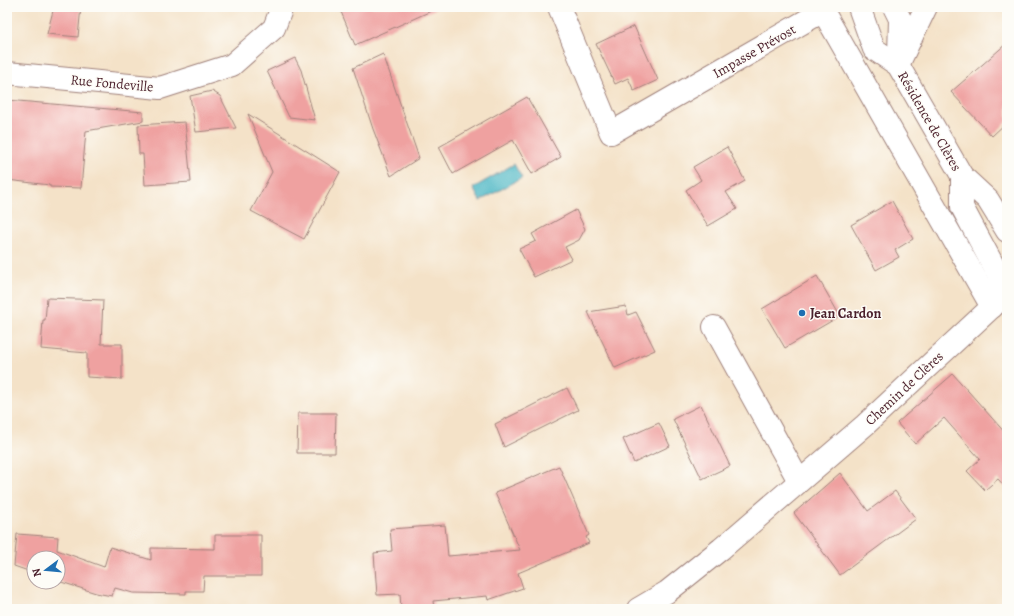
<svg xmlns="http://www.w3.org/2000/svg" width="1014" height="616" font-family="Alegreya,serif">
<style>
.water{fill:#49b6c4;stroke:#4a6a78}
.building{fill:#efa1a0}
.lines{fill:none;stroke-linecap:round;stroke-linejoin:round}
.minor-casing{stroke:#9f807a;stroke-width:24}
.minor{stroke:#fff;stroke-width:22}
.poi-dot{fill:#1f6fb2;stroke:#fdfcf7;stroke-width:1.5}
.labels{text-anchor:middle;stroke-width:3;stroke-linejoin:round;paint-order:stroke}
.street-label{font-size:14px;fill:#4a1f2b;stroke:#fdfcf7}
.poi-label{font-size:14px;font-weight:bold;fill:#4a1f2b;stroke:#fdfcf7;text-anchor:start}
</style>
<rect width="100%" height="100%" fill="#fdfcf7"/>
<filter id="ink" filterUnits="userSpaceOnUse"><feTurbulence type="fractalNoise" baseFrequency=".025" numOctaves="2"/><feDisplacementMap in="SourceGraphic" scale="8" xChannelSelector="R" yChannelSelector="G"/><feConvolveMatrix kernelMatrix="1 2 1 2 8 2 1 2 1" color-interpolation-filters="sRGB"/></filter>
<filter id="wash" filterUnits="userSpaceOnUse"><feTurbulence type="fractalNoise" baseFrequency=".012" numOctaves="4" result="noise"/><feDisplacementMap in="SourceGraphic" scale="16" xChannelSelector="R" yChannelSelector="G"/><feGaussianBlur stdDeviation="0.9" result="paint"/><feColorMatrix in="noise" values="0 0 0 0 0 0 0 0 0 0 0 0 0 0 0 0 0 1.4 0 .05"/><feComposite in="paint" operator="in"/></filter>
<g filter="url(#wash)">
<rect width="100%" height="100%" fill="#f4e2c8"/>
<path class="water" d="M 514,164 L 522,178 L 480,201 L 473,188 Z"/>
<g id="blocks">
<g class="building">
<path d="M 54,7 L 81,7 L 78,37 L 47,34 Z"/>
<path d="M 339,7 L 440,7 L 355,45 Z"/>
<path d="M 634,26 L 658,80 L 634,91 L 628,78 L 615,84 L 596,44 Z"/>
<path d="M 1007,43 L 1007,122 L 992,136 L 951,92 Z"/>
<path d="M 383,54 L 419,158 L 391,176 L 373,129 L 353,68 Z"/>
<path d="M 295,58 L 301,70 L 315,120 L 289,117 L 267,71 Z"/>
<path d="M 212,91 L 220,96 L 236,128 L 196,132 L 190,96 Z"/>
<path d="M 527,97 L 561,157 L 532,174 L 513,140 L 453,174 L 439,147 Z"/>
<path d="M 7,100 L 143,112 L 143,121 L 86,131 L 81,188 L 50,187 L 50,185 L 7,180 Z"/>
<path d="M 248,114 L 340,172 L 304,239 L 251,211 L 272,172 Z"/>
<path d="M 185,122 L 191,182 L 145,185 L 143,154 L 139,154 L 138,125 Z"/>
<path d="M 727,147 L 745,181 L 726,192 L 737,209 L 708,226 L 686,190 L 701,180 L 693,167 Z"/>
<path d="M 892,201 L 913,239 L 895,250 L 899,257 L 876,270 L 851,225 Z"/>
<path d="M 576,210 L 585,229 L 579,240 L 565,247 L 572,259 L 534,277 L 519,249 L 536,241 L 532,234 Z"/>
<path d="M 817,276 L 840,316 L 785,348 L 762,309 Z"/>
<path d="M 47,298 L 103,300 L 101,344 L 122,344 L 122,379 L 87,377 L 87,353 L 41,349 L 43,320 L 45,320 Z"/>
<path d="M 626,306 L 628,315 L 636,312 L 655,350 L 615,368 L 588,312 Z"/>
<path d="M 953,374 L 1007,435 L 1007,489 L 998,479 L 985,490 L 967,471 L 980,459 L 944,418 L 915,444 L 897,423 Z"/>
<path d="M 567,388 L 578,410 L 504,447 L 495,424 Z"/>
<path d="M 701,405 L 730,466 L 702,479 L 673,419 Z"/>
<path d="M 298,413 L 336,413 L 335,453 L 297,453 Z"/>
<path d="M 659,423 L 670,446 L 634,463 L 623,439 Z"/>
<path d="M 559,466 L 589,535 L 586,537 L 589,543 L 518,573 L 523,588 L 488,600 L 487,596 L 433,601 L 434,609 L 401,609 L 400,594 L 377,595 L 374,553 L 392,551 L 390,529 L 445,525 L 448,556 L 520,550 L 495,493 Z"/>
<path d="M 840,473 L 868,511 L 895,491 L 916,519 L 840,575 L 794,513 Z"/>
<path d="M 17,534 L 58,537 L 57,550 L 104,567 L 110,547 L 151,560 L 151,548 L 215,549 L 215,535 L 261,535 L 261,576 L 204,576 L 203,591 L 186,591 L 186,594 L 133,593 L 115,588 L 112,596 L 96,593 L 58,581 L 58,558 L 34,558 L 34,573 L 14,566 Z"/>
</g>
</g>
</g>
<g filter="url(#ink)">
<use href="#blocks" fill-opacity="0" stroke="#9f807a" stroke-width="1"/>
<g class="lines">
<defs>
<g id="minor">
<path d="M 559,7 L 611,133 L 823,11 L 992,307"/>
<path d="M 859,7 L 874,49 L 898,65 L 962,176 L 988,200 L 1007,231"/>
<path d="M 894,7 L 900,19 L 899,56"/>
<path d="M 898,65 L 926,7"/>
<path d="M 7,73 L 160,88 L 232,65 L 274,28 L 282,7"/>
<path d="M 962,176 L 962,207 L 1007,291"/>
<path d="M 714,327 L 799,481"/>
<path d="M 638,609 L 667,592 L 721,549 L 865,425 L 1007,293"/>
</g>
</defs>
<use href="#minor" class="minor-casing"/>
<use href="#minor" class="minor"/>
</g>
</g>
<circle class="poi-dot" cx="802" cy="313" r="4"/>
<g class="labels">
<g class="street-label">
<text transform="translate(754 51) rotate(-30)" y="5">Impasse Prévost</text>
<text transform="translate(112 83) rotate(5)" y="5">Rue Fondeville</text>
<text transform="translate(930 121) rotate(60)" y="5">Résidence de Clères</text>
<text transform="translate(904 388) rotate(-43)" y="5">Chemin de Clères</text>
</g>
<g class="poi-label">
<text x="810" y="318">Jean Cardon</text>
</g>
</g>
<rect width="1014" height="616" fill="none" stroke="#fdfcf7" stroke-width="24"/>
<g transform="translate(46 570) rotate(254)"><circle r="19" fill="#fdfcf7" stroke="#b5a4a5"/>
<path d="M0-3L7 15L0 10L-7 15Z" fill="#1f6fb2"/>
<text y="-6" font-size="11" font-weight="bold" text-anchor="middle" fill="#4a1f2b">N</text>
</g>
</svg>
